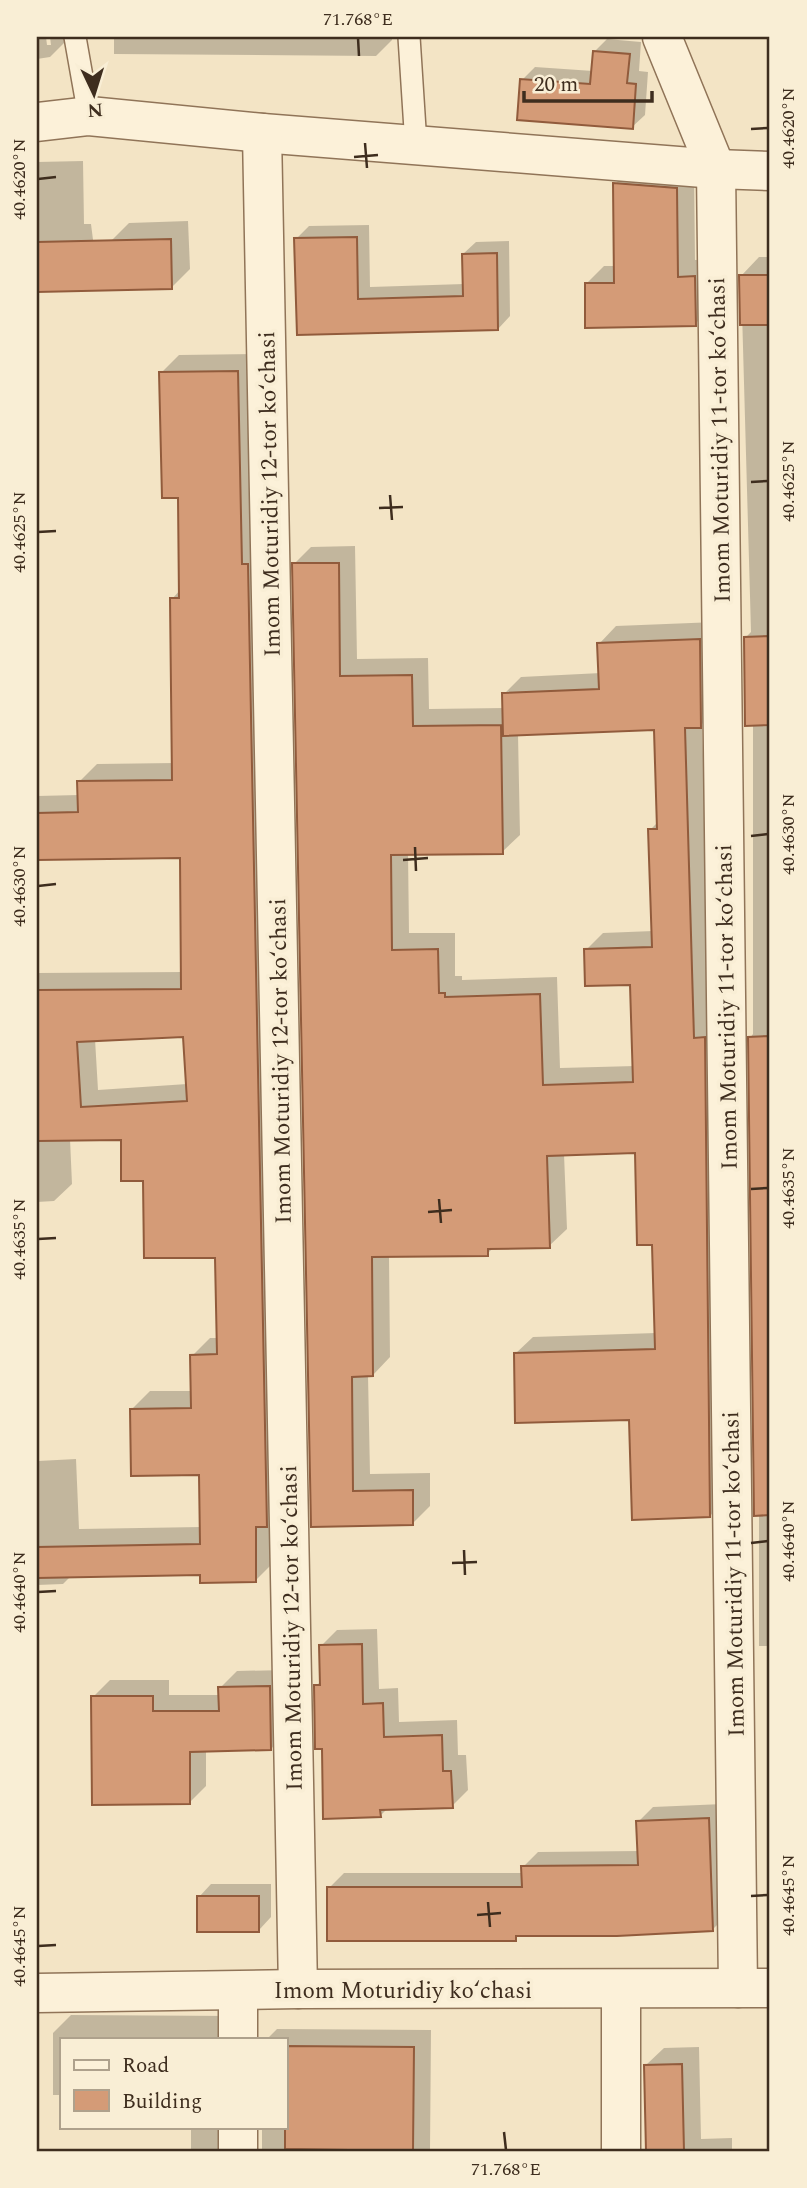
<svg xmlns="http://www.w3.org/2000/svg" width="807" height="2188" font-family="Spectral,serif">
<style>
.shadow{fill:#0003;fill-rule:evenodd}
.building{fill:#d49b77;stroke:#915b3c;stroke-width:2;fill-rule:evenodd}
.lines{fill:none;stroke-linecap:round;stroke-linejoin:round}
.service-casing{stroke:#907458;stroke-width:24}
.minor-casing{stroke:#907458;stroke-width:41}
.tertiary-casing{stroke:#907458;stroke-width:41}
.service{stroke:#fcf1d9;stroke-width:21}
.minor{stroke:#fcf1d9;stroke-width:38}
.tertiary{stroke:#fcf1d9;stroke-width:38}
.ticks{fill:none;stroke:#3e2d1e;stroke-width:2.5}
.labels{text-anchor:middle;stroke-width:7;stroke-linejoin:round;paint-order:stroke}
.street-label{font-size:23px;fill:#3e2d1e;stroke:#f9eed5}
.neatline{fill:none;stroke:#3e2d1e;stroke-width:2.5}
.ticks-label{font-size:18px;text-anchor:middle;fill:#3e2d1e}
</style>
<rect width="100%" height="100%" fill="#f3e4c5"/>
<g class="shadow">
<path d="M 37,37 L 46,37 L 47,45 L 51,45 L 50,37 L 66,37 L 67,40 L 50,57 L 37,59 Z"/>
<path d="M 114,37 L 392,37 L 392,40 L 376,56 L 114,54 Z"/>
<path d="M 607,39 L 641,42 L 639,71 L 648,72 L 645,115 L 632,127 L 522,80 L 535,67 L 593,71 L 594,52 Z"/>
<path d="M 83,161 L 84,224 L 91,224 L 97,271 L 80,289 L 37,290 L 37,162 Z"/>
<path d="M 633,166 L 694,171 L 695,260 L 713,259 L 713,306 L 695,324 L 586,284 L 604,266 L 616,266 L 615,184 Z"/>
<path d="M 188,221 L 190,269 L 172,287 L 111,241 L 129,223 Z"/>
<path d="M 369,225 L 370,287 L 464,284 L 463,254 L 476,242 L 509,241 L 510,316 L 498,329 L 298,333 L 296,239 L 309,226 Z"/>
<path d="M 759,257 L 770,257 L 770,1646 L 759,1646 L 759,1514 L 750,1038 L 753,1034 L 753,724 L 745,638 L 751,632 L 741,276 Z"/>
<path d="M 255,354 L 274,1562 L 256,1580 L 202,1574 L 71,1576 L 63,1584 L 37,1585 L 37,1462 L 38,1461 L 76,1459 L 79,1529 L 201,1527 L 201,1473 L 132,1409 L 150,1391 L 193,1391 L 192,1356 L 210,1338 L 218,1338 L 217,1256 L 145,1179 L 122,1138 L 70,1139 L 72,1184 L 54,1201 L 37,1202 L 37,973 L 183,972 L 182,856 L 37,858 L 37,796 L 79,795 L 79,782 L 97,764 L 174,763 L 172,599 L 181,589 L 180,496 L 161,373 L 179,355 ZM 185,1035 L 187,1084 L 98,1090 L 95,1039 Z"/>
<path d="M 355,546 L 357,659 L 428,658 L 429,709 L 504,708 L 504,694 L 521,677 L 601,673 L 599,644 L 616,626 L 716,622 L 717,709 L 702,724 L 727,1498 L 710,1516 L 631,1418 L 515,1354 L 533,1337 L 656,1333 L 654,1243 L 637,1152 L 564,1154 L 567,1229 L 549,1246 L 494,1247 L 487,1254 L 389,1255 L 390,1357 L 373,1375 L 368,1375 L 370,1474 L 430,1473 L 430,1506 L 413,1523 L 313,1525 L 294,564 L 311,547 ZM 655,728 L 658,822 L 650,830 L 653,931 L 603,933 L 586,950 L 632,983 L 635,1066 L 560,1068 L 557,977 L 462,980 L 462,976 L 455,976 L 455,933 L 409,933 L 408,853 L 502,852 L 520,835 L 518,734 Z"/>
<path d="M 377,1629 L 379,1689 L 398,1688 L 399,1722 L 457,1720 L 458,1755 L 466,1755 L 468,1790 L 452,1806 L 388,1808 L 380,1816 L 323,1748 L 316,1686 L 322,1680 L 321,1646 L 337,1630 Z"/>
<path d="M 286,1670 L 287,1732 L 271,1749 L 206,1750 L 206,1786 L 189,1803 L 93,1697 L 110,1680 L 169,1680 L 169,1695 L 220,1695 L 220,1688 L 237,1671 Z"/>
<path d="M 770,1768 L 770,1830 L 767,1830 L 768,1771 Z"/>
<path d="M 723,1804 L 727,1915 L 712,1930 L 520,1934 L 515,1939 L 329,1888 L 344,1873 L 523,1873 L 523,1867 L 538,1852 L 639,1851 L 638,1822 L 653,1807 Z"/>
<path d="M 211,1884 L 271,1884 L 271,1917 L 259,1930 L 199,1897 Z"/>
<path d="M 71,2015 L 233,2016 L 244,2039 L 61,2039 L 61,2095 L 53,2095 L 53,2033 Z"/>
<path d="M 277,2029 L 431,2030 L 430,2151 L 376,2151 L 376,2148 L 325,2148 L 325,2151 L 262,2151 L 262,2127 L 285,2127 L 285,2039 L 267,2039 Z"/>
<path d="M 699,2047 L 701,2139 L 732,2138 L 732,2151 L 648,2151 L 646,2065 L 664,2048 Z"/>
<path d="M 191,2127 L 233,2127 L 243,2151 L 191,2151 Z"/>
</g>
<g class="building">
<path d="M 593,51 L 630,54 L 627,83 L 636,84 L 633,129 L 517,120 L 520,79 L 590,84 Z"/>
<path d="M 613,183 L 677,188 L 678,277 L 695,276 L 696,326 L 585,328 L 585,283 L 614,283 Z"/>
<path d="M 357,237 L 358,299 L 463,296 L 462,254 L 497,253 L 498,330 L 297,335 L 294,238 Z"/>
<path d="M 171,239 L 172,289 L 37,292 L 37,242 Z"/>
<path d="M 739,275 L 770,275 L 770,325 L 740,325 Z"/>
<path d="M 238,371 L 242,564 L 248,564 L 267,1527 L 256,1527 L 256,1582 L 200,1583 L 200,1575 L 37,1578 L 37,1547 L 200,1544 L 199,1475 L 131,1476 L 130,1409 L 191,1408 L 190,1355 L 217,1354 L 215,1258 L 144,1258 L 143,1181 L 121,1181 L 121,1140 L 37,1141 L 37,990 L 181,989 L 180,858 L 37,860 L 37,813 L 78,812 L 77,781 L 172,780 L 170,598 L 179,598 L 178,498 L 162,498 L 159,372 ZM 183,1037 L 187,1101 L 81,1107 L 77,1042 Z"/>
<path d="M 292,563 L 339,563 L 340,676 L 412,675 L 413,726 L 501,725 L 503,854 L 391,855 L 392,950 L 438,949 L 439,993 L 445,993 L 445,997 L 540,994 L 543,1085 L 633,1082 L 630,985 L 585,986 L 584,949 L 652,947 L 648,829 L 657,829 L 654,730 L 503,736 L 502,693 L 599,689 L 597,643 L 700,639 L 701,728 L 685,728 L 694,1038 L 705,1037 L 710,1517 L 632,1520 L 629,1420 L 515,1423 L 514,1353 L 655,1349 L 652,1245 L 637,1245 L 635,1153 L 547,1156 L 550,1248 L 488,1249 L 488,1256 L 372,1257 L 373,1376 L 352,1377 L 353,1491 L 413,1490 L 413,1525 L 311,1527 Z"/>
<path d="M 770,636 L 770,725 L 745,726 L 744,637 Z"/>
<path d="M 770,1036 L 770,1515 L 754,1516 L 748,1037 Z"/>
<path d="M 362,1644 L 363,1704 L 383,1703 L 384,1737 L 442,1735 L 443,1771 L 451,1771 L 453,1808 L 380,1810 L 381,1817 L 323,1819 L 322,1749 L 315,1749 L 314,1685 L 320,1685 L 319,1645 Z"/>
<path d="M 270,1686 L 271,1750 L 190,1752 L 190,1804 L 92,1805 L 91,1696 L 153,1696 L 153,1711 L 219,1711 L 218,1687 Z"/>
<path d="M 709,1818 L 713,1931 L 617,1936 L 516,1936 L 516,1941 L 327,1941 L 327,1887 L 522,1887 L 521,1866 L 638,1865 L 636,1821 Z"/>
<rect x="197" y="1896" width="62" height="36"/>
<path d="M 285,2046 L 414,2047 L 413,2151 L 285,2149 Z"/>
<path d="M 682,2064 L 684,2151 L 646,2151 L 644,2065 Z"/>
</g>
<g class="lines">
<defs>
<g id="service">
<path d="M 75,37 L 89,116"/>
<path d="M 409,37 L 416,145"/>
</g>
<g id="minor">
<path d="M 662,37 L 716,169 L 738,1988"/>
<path d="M 37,122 L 89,116 L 262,133 L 716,169 L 770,171"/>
<path d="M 262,133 L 298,1989"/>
<path d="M 238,1991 L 238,2039"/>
<path d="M 238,2127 L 238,2151"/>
<path d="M 621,2151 L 621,1990"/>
</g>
<path id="tertiary" d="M 37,1993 L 298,1989 L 770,1988"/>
</defs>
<use href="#service" class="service-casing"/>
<use href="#minor" class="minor-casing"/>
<use href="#tertiary" class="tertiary-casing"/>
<use href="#service" class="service"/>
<use href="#minor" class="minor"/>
<use href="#tertiary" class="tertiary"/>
</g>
<path class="ticks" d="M 358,38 L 359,56M 751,129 L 768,128M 365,143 L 367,168M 354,157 L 378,155M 38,179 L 56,177M 751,482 L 768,481M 390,495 L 392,520M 379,508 L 403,507M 38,532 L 56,531M 751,836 L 768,834M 415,847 L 416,871M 403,860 L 428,858M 38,886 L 56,884M 751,1189 L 768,1188M 439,1199 L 441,1223M 428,1212 L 452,1210M 38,1239 L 56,1238M 751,1543 L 768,1541M 464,1550 L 465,1575M 452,1563 L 477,1562M 38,1592 L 56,1591M 751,1896 L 768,1895M 488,1902 L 490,1927M 477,1915 L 501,1913M 38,1946 L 56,1945M 504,2132 L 506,2150"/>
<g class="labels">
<g class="street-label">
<text transform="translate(719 440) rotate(-91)" y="8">Imom Moturidiy 11-tor koʻchasi</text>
<text transform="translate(269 494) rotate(-91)" y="8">Imom Moturidiy 12-tor koʻchasi</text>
<text transform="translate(726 1007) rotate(-91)" y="8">Imom Moturidiy 11-tor koʻchasi</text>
<text transform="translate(280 1061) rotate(-91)" y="8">Imom Moturidiy 12-tor koʻchasi</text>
<text transform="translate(733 1574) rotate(-91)" y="8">Imom Moturidiy 11-tor koʻchasi</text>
<text transform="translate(291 1628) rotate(-91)" y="8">Imom Moturidiy 12-tor koʻchasi</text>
<text x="403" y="1998">Imom Moturidiy koʻchasi</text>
</g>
</g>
<rect width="807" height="2188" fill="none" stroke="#f9eed5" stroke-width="77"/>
<rect x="60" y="2038" width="228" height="91" fill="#f9eed5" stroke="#aea18c" stroke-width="2"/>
<rect x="74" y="2060" width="35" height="10" fill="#fcf1d9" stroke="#aea18c" stroke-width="2"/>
<text x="122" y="2072" font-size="21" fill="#3e2d1e">Road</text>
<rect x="74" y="2090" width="35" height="21" fill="#d49b77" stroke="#aea18c" stroke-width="2"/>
<text x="122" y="2108" font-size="21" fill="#3e2d1e">Building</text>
<g transform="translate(94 94) rotate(176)" stroke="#f9eed5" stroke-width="5" paint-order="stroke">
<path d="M0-5L12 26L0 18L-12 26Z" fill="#3e2d1e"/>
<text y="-10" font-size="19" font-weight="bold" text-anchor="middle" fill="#3e2d1e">N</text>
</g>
<path d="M524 91v10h128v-10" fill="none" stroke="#3e2d1e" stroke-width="3.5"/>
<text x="534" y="91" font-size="21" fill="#3e2d1e" stroke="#f9eed5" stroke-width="5" paint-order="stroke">20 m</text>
<rect x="38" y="38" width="730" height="2112" class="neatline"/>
<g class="ticks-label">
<text x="358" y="25">71.768°E</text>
<text transform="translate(788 128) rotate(-90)" y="6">40.4620°N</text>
<text transform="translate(19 179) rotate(-90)" y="6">40.4620°N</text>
<text transform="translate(788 481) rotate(-90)" y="6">40.4625°N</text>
<text transform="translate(19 532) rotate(-90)" y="6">40.4625°N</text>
<text transform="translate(788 834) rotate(-90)" y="6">40.4630°N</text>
<text transform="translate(19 886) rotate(-90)" y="6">40.4630°N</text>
<text transform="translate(788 1188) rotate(-90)" y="6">40.4635°N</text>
<text transform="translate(19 1239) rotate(-90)" y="6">40.4635°N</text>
<text transform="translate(788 1541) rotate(-90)" y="6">40.4640°N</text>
<text transform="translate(19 1592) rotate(-90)" y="6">40.4640°N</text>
<text transform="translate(788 1895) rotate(-90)" y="6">40.4645°N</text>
<text transform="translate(19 1946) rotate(-90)" y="6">40.4645°N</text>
<text x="506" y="2175">71.768°E</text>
</g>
</svg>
